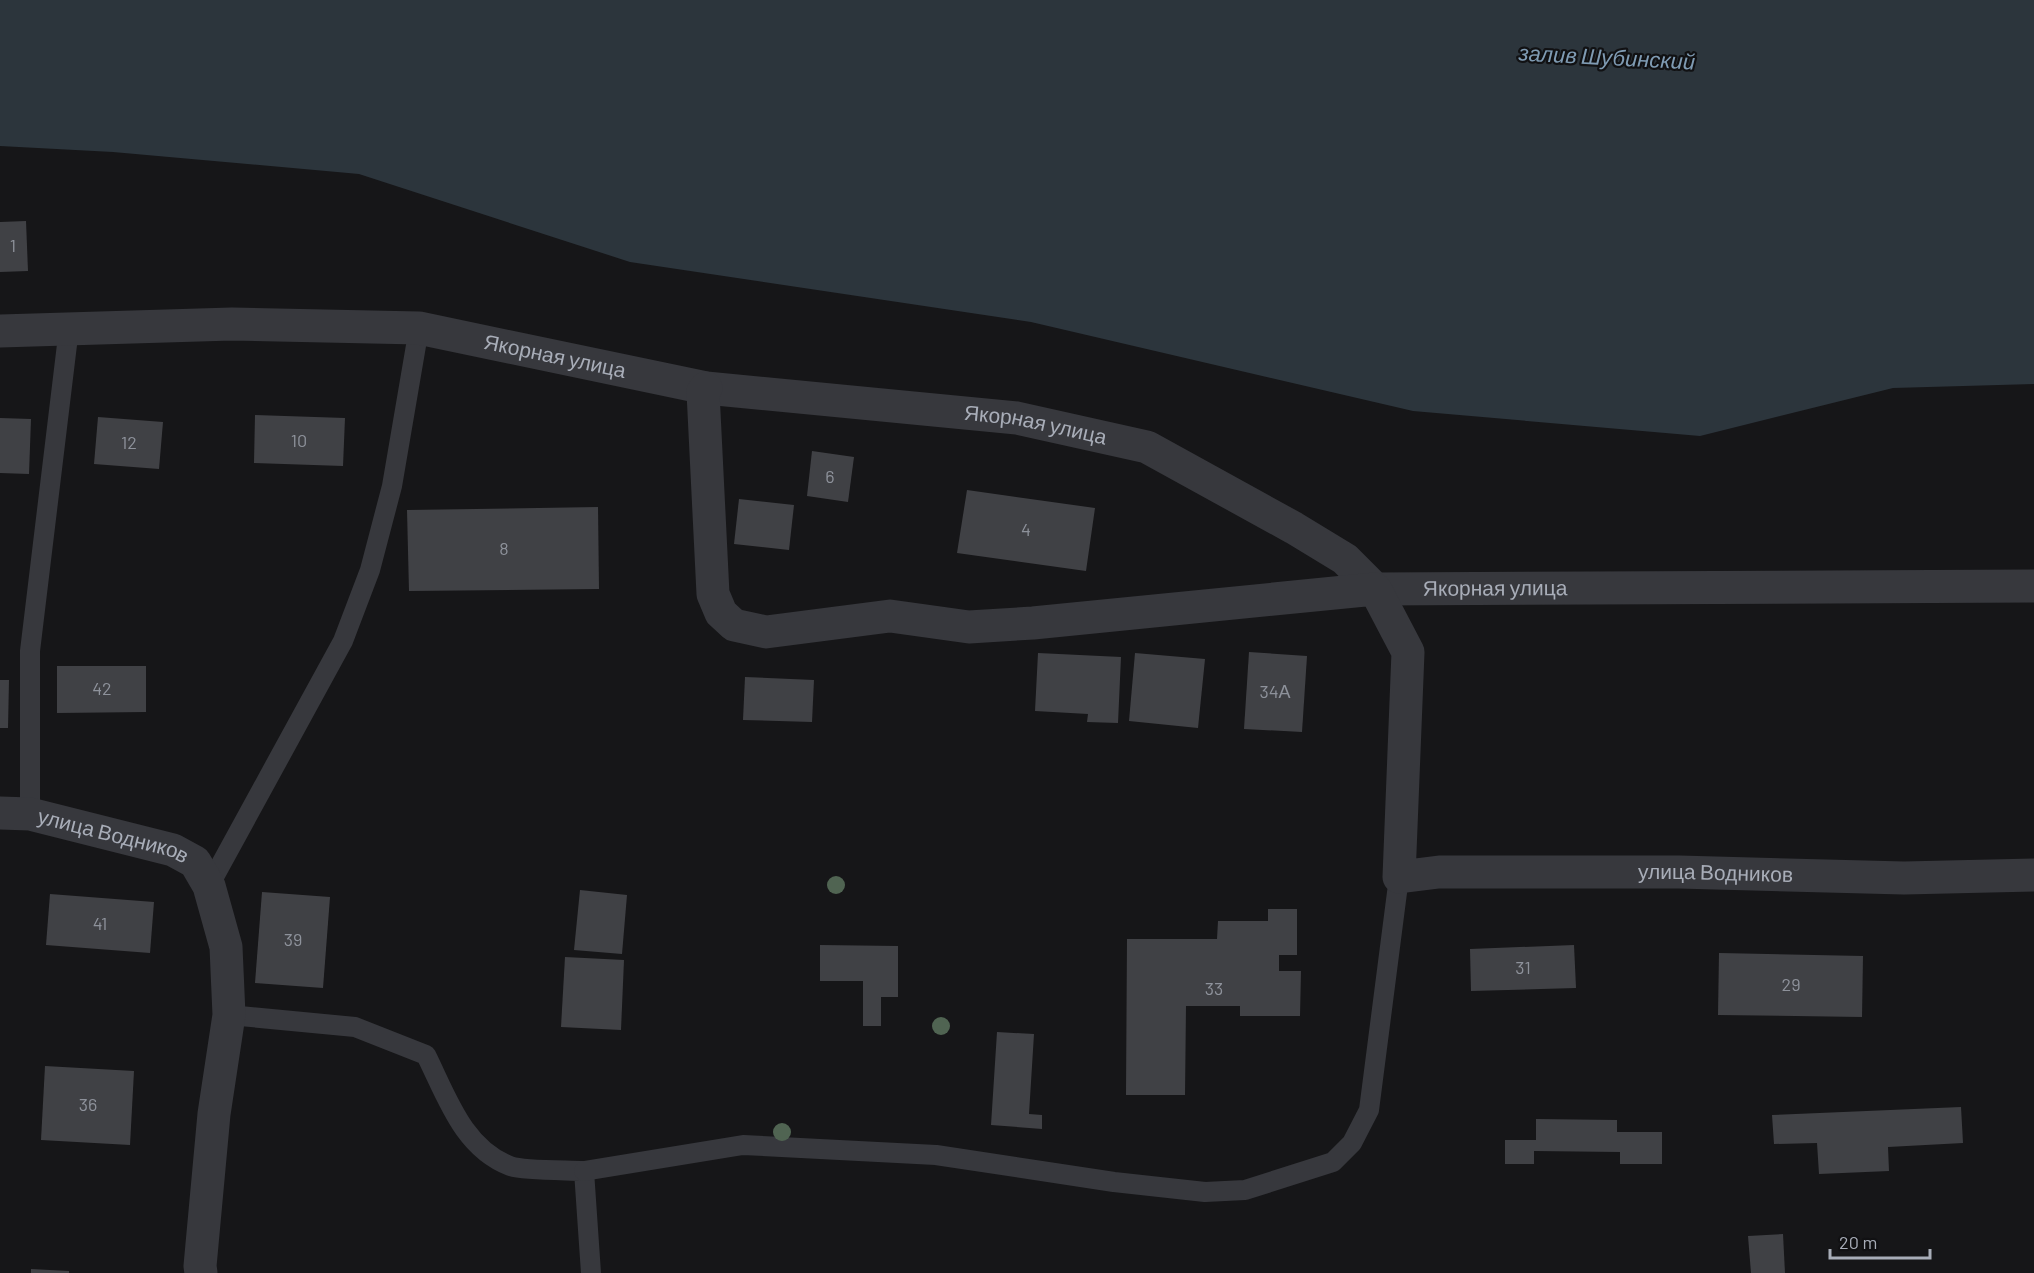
<svg xmlns="http://www.w3.org/2000/svg" width="2034" height="1273" font-family="Barlow,sans-serif">
<style>
.water{fill:#2c353c}
.building{fill:#404145}
.lines{fill:none;stroke-linecap:round;stroke-linejoin:round}
.service{stroke:#37383d;stroke-width:20}
.minor{stroke:#37383d;stroke-width:33}
.tree{fill:#506452}
.labels{text-anchor:middle;stroke-width:4.5;stroke-linejoin:round;paint-order:stroke}
.number-label{font-size:18px;fill:#8e929b}
.street-label{font-size:21px;fill:#a8adb8;stroke:#111113}
.water-label{font-size:22px;font-style:italic;fill:#7f9bb3;stroke:#111113}
</style>
<rect width="100%" height="100%" fill="#161618"/>
<path class="water" d="M 0,0 L 2034,0 L 2034,384 L 1893,388 L 1700,436 L 1413,411 L 1031,322 L 630,262 L 359,174 L 113,152 L 0,146 Z"/>
<g class="building">
<path d="M 26,221 L 28,271 L 0,272 L 0,222 Z"/>
<path d="M 255,415 L 345,418 L 343,466 L 254,463 Z"/>
<path d="M 98,417 L 163,422 L 159,469 L 94,464 Z"/>
<path d="M 0,418 L 31,419 L 29,474 L 0,473 Z"/>
<path d="M 812,451 L 854,457 L 848,502 L 807,496 Z"/>
<path d="M 967,490 L 1095,508 L 1086,571 L 957,553 Z"/>
<path d="M 739,499 L 794,505 L 789,550 L 734,544 Z"/>
<path d="M 598,507 L 599,589 L 409,591 L 407,510 Z"/>
<path d="M 1249,652 L 1307,656 L 1302,732 L 1244,729 Z"/>
<path d="M 1038,653 L 1121,657 L 1118,723 L 1087,722 L 1088,714 L 1035,711 Z"/>
<path d="M 1135,653 L 1205,659 L 1198,728 L 1129,721 Z"/>
<path d="M 57,666 L 146,666 L 146,712 L 57,713 Z"/>
<path d="M 745,677 L 814,680 L 812,722 L 743,720 Z"/>
<path d="M 0,680 L 9,680 L 8,728 L 0,728 Z"/>
<path d="M 580,890 L 627,895 L 622,954 L 574,950 Z"/>
<path d="M 262,892 L 330,897 L 323,988 L 255,983 Z"/>
<path d="M 50,894 L 154,902 L 150,953 L 46,945 Z"/>
<path d="M 1268,909 L 1297,909 L 1297,955 L 1279,955 L 1279,971 L 1301,971 L 1300,1016 L 1240,1016 L 1240,1006 L 1186,1006 L 1185,1095 L 1126,1095 L 1127,939 L 1217,939 L 1218,921 L 1268,921 Z"/>
<path d="M 820,945 L 898,946 L 898,997 L 881,997 L 881,1026 L 863,1026 L 863,981 L 820,981 Z"/>
<path d="M 1574,945 L 1576,988 L 1471,991 L 1470,949 Z"/>
<path d="M 1719,953 L 1863,956 L 1862,1017 L 1718,1015 Z"/>
<path d="M 565,957 L 624,960 L 621,1030 L 561,1027 Z"/>
<path d="M 997,1032 L 1034,1034 L 1029,1114 L 1042,1115 L 1042,1129 L 991,1125 Z"/>
<path d="M 45,1066 L 134,1071 L 130,1145 L 41,1140 Z"/>
<path d="M 1961,1107 L 1963,1143 L 1888,1147 L 1889,1171 L 1819,1174 L 1817,1143 L 1774,1144 L 1772,1115 Z"/>
<path d="M 1536,1119 L 1617,1120 L 1617,1132 L 1662,1132 L 1662,1164 L 1620,1164 L 1620,1152 L 1534,1151 L 1534,1164 L 1505,1164 L 1505,1140 L 1536,1140 Z"/>
<path d="M 1783,1234 L 1785,1273 L 1751,1273 L 1748,1236 Z"/>
<path d="M 31,1269 L 69,1271 L 69,1273 L 31,1273 Z"/>
</g>
<g class="lines">
<g class="service">
<path d="M 30,814 L 30,651 L 69,328"/>
<path d="M 209,886 L 343,641 L 370,570 L 392,486 L 419,328"/>
<path d="M 229,1015 L 355,1027 L 426,1055 C 447,1097 463,1148 510,1166 C 523,1171 568,1170 584,1171 L 591,1273"/>
<path d="M 584,1171 L 743,1145 L 936,1155 L 1114,1182 L 1205,1192 L 1245,1190 L 1333,1162 L 1352,1143 L 1369,1110 L 1399,877"/>
</g>
<g class="minor">
<path id="s1" d="M 0,331 L 232,324 L 419,328 L 706,388 L 1017,418 L 1147,447 L 1294,528 L 1345,559 L 1375,589 L 2034,586"/>
<path id="s2" d="M 706,388 L 703,392 L 713,594 L 721,613 L 734,625 L 766,632 L 890,616 L 969,627 L 1033,623 L 1375,589 L 1408,652 L 1399,877 L 1439,872 L 1679,872 L 1904,878 L 2034,875"/>
<path id="s3" d="M 0,813 L 30,814 L 173,850 L 195,862 L 209,886 L 226,947 L 229,1015 L 214,1114 L 200,1266 L 201,1273"/>
</g>
</g>
<g class="tree">
<circle cx="836" cy="885" r="9"/>
<circle cx="941" cy="1026" r="9"/>
<circle cx="782" cy="1132" r="9"/>
</g>
<g class="labels">
<g class="number-label">
<text x="13" y="252">1</text>
<text x="299" y="447">10</text>
<text x="129" y="449">12</text>
<text x="830" y="483">6</text>
<text x="1026" y="536">4</text>
<text x="504" y="555">8</text>
<text x="102" y="695">42</text>
<text x="1275" y="698">34А</text>
<text x="100" y="930">41</text>
<text x="293" y="946">39</text>
<text x="1523" y="974">31</text>
<text x="1791" y="991">29</text>
<text x="1214" y="995">33</text>
<text x="88" y="1111">36</text>
</g>
<g class="street-label">
<text dy="7" stroke="none"><textPath href="#s1" startOffset="558">Якорная улица</textPath></text>
<text dy="7" stroke="none"><textPath href="#s1" startOffset="1044">Якорная улица</textPath></text>
<text dy="7" stroke="none"><textPath href="#s1" startOffset="1548">Якорная улица</textPath></text>
<text dy="7" stroke="none"><textPath href="#s3" startOffset="116">улица Водников</textPath></text>
<text dy="7" stroke="none"><textPath href="#s2" startOffset="1504">улица Водников</textPath></text>
</g>
<g class="water-label">
<text transform="translate(1607 57) rotate(3)" y="8">залив Шубинский</text>
</g>
</g>
<path d="M1830 1249v9h100v-9" fill="none" stroke="#a8adb8" stroke-width="3"/>
<text x="1839" y="1249" font-size="18" fill="#a8adb8" stroke="#111113" stroke-width="4.5" paint-order="stroke">20 m</text>
</svg>
